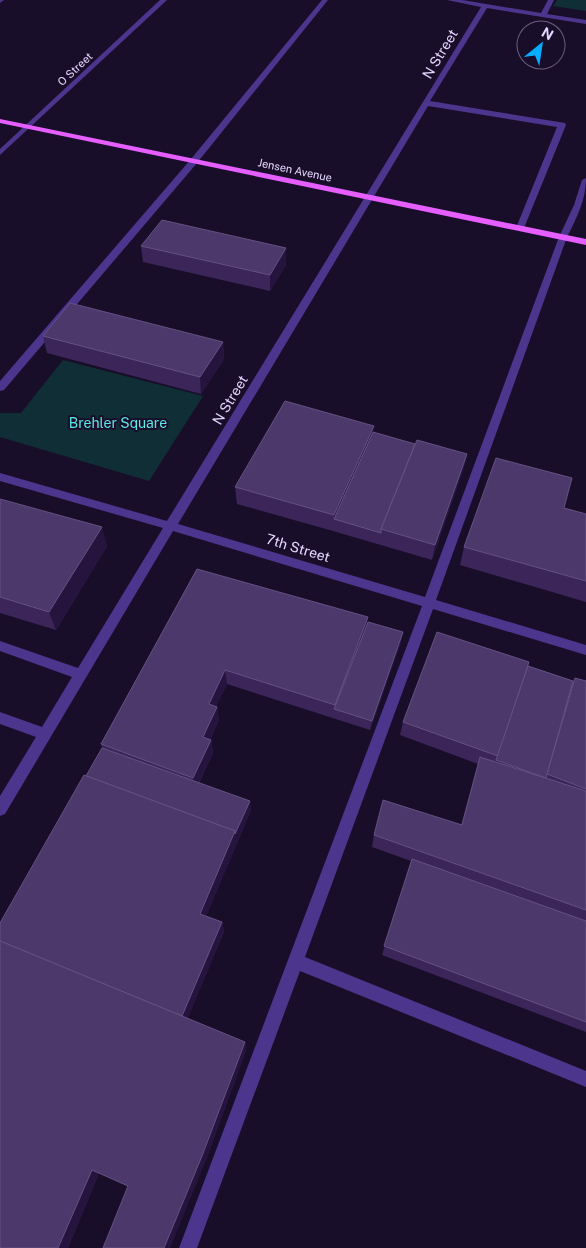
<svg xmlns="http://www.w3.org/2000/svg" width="586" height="1248" font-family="'Public Sans',sans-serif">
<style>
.green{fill:#102e35}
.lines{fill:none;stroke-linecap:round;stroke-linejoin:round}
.minor{fill:#4c358d;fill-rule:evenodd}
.major{fill:#e65eff;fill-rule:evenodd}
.wall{fill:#3b2559}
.shaded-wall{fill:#26143f}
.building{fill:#4d386b;stroke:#655182}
.labels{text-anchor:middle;stroke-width:4;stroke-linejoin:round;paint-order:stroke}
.far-street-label{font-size:11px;fill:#e4d7ff;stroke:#190e2a}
.street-label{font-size:14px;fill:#e4d7ff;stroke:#190e2a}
.park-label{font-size:14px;fill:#58eae6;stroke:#190e2a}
</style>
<rect width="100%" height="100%" fill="#190e2a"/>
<g class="green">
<path d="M 557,0 L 586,0 L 586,11 L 553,6 Z"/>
<path d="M 63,360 L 203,396 L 149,481 L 0,437 L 0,413 L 21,413 Z"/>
</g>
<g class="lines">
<g class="minor">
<path d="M 0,0 L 4,0 L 0,3 Z"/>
<path d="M 160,0 L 167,0 L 0,155 L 0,149 Z"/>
<path d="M 322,0 L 328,0 L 197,163 L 4,390 L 0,391 L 0,381 L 191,159 Z"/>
<path d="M 447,0 L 462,0 L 541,13 L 548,0 L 554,0 L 547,14 L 586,20 L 586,24 L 487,8 L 430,101 L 565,123 L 566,125 L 524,228 L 520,231 L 516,228 L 557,127 L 428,106 L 178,524 L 425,597 L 559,237 L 574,205 L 582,180 L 586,178 C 586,200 577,217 567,237 L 436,600 L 586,645 L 586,655 L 433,609 L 305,957 L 586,1071 L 586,1087 L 300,971 L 197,1248 L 179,1248 L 422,606 L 173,531 L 5,814 L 0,816 L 0,796 L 36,737 L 0,724 L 0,712 L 42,727 L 72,677 L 0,651 L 0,641 L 78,668 L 163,528 L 0,481 L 0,473 L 167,521 L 481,7 Z"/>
</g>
<path class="major" d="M 0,119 L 586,239 L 586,245 L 0,123 Z"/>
</g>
<g class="wall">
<path d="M 141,246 L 286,265 L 270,291 L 143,262 Z"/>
<path d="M 43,336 L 223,342 L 224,359 L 201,394 L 47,353 Z"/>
<path d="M 373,432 L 415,444 L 467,454 L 463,470 L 432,560 L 333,531 L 237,504 L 235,487 Z"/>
<path d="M 0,499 L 107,546 L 56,630 L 0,613 Z"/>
<path d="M 564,508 L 586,514 L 586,602 L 460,565 L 464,547 Z"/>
<path d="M 197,569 L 368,622 L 401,642 L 370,730 L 227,684 L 216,706 L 217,707 L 219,720 L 210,740 L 211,740 L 213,753 L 199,783 L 251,810 L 206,916 L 222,922 L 224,932 L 187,1019 L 245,1042 L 246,1050 L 206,1160 L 128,1186 L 99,1173 L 68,1248 L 0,1248 L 86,776 L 102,748 L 101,744 Z"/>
<path d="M 528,666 L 573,681 L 575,678 L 586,681 L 586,1032 L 382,955 L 411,861 L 372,847 L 374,835 L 461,825 L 478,764 L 400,735 L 403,722 Z"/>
</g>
<g class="shaded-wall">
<path d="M 286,248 L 286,265 L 270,291 L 270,275 Z"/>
<path d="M 223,342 L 224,359 L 201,394 L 200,377 Z"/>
<path d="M 374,426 L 372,442 L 334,519 L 334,515 Z"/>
<path d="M 467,454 L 463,470 L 432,560 L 435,545 Z"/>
<path d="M 102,527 L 107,546 L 56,630 L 49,612 Z"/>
<path d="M 368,617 L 366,632 L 334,709 L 335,705 Z"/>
<path d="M 403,632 L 401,642 L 370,730 L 372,721 Z"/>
<path d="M 225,670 L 227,684 L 211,718 L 209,704 Z"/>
<path d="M 217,707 L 219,720 L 205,750 L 203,737 Z"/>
<path d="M 211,740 L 213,753 L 195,790 L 193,778 Z"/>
<path d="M 250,801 L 251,810 L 203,924 L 200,914 L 235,831 Z"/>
<path d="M 222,922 L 224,932 L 185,1024 L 182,1017 Z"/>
<path d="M 245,1042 L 246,1050 L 206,1160 L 170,1248 L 164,1248 Z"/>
<path d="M 92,1170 L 99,1173 L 68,1248 L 58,1248 Z"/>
</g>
<g class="building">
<path d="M 162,220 L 286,248 L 270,275 L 141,246 Z"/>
<path d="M 70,303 L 223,342 L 200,377 L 43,336 Z"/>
<path d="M 285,401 L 374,426 L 334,515 L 235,487 Z"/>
<path d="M 373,432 L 415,444 L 381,529 L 381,533 L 334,519 Z"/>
<path d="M 417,440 L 467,454 L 435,545 L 381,529 Z"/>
<path d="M 496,458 L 572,478 L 564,508 L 586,514 L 586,581 L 464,547 Z"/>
<path d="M 0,499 L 102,527 L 49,612 L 0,597 Z"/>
<path d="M 197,569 L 368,617 L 335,705 L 225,670 L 209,704 L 217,707 L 203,737 L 211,740 L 193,778 L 101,744 Z"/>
<path d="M 368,622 L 403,632 L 372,721 L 334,709 Z"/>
<path d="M 437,632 L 529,662 L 498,756 L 403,722 Z"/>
<path d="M 528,666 L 573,681 L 546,778 L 496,760 Z"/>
<path d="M 575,678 L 586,681 L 586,789 L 547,774 Z"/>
<path d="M 102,748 L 250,801 L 235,834 L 235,831 L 86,776 Z"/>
<path d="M 480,757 L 586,791 L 586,910 L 374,835 L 383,800 L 462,825 Z"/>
<path d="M 84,775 L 235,831 L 200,914 L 222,922 L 182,1016 L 0,941 L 0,923 Z"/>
<path d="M 412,859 L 586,921 L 586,1022 L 384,946 Z"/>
<path d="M 0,941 L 245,1042 L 202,1156 L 164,1248 L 103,1248 L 128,1186 L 92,1170 L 58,1248 L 0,1248 Z"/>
</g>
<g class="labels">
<g class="far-street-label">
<text transform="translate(75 69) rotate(-43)" y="4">O Street</text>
<text transform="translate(295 170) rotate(12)" y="4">Jensen Avenue</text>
</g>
<g class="street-label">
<text transform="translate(440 54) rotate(-59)" y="5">N Street</text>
<text transform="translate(230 400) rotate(-59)" y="5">N Street</text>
<text transform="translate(298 548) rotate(17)" y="5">7th Street</text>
</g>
<g class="park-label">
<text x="118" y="428">Brehler Square</text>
</g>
</g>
<g transform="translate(541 45) rotate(30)"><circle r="24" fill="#190e2a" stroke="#6a5e7f"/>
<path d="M0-4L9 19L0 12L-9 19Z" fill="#03aeff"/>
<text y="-8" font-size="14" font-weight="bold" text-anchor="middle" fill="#e4d7ff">N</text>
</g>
</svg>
